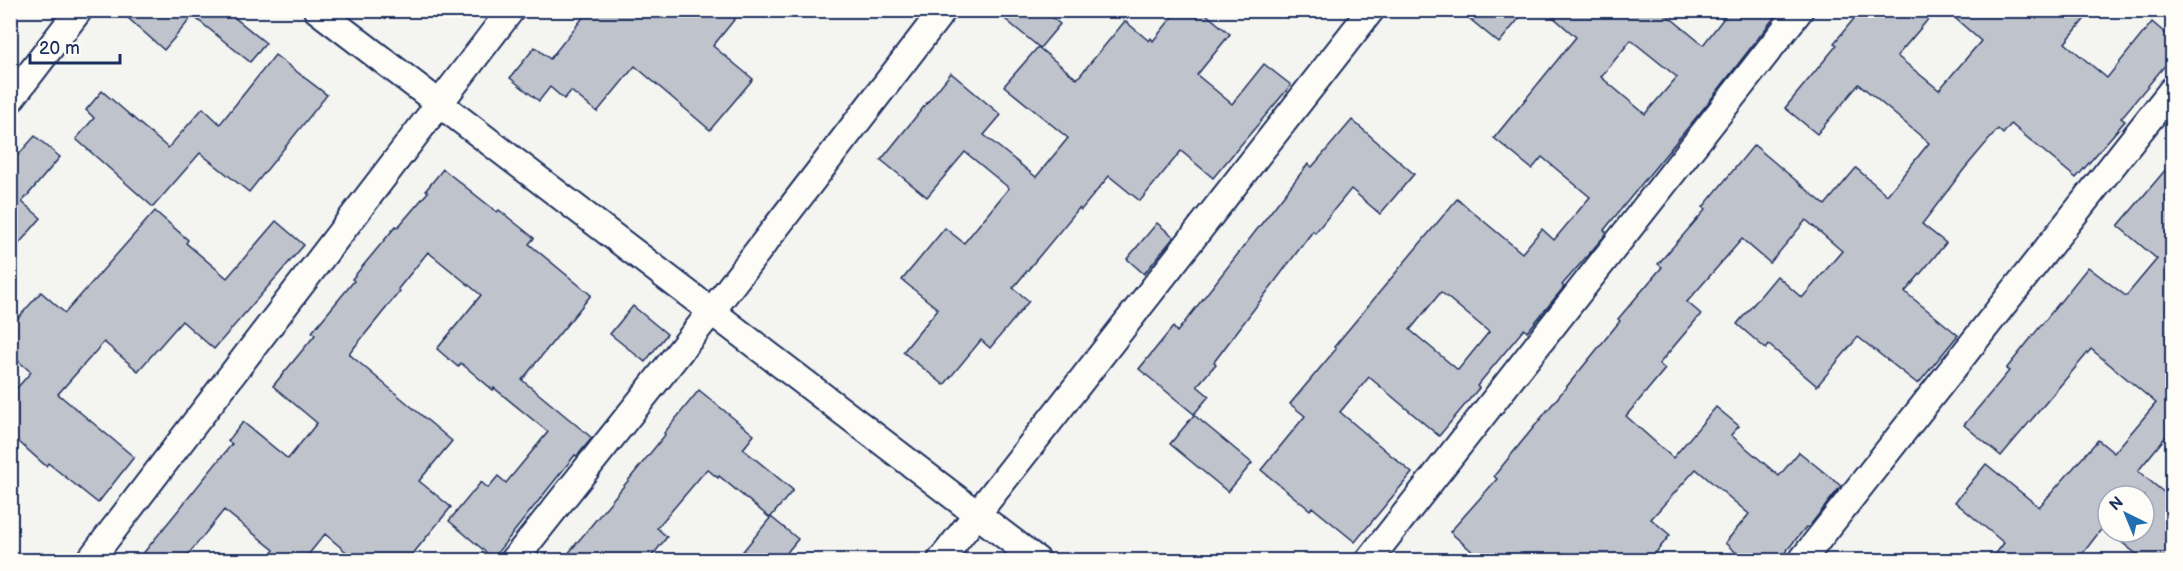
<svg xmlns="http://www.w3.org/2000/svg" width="2183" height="571" font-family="'Balsamiq Sans',sans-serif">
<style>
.building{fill:#bfc3cc;stroke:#1b2f5e;stroke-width:1.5;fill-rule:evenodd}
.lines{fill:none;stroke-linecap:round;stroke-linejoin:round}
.minor-casing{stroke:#1b2f5e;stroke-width:30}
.minor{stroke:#fdfcf7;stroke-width:26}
</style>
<rect width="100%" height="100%" fill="#f4f4f1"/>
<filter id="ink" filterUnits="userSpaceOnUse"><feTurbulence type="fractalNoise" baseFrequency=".0167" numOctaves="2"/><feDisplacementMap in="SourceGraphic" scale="12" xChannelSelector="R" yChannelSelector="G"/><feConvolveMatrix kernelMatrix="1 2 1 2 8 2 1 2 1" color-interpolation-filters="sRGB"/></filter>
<g filter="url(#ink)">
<g class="building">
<path d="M 119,10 L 225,10 L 266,43 L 250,62 L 193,16 L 164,50 Z"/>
<path d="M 589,10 L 742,10 L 713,46 L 753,79 L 710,130 L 635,66 L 597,112 L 571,91 L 564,99 L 550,87 L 539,101 L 510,78 L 535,47 L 550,59 Z"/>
<path d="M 994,10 L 1043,10 L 1060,24 L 1040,48 Z"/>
<path d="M 1178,10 L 1201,10 L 1230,34 L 1197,75 L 1232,104 L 1264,64 L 1291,85 L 1213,178 L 1181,151 L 1140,201 L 1109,176 L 1081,210 L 1079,208 L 1013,288 L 1029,301 L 990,348 L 981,340 L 944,385 L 903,352 L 938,309 L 902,280 L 945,228 L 964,243 L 1009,188 L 965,152 L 927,197 L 881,160 L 951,73 L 1001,115 L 984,135 L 1036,177 L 1068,138 L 1004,86 L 1038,47 L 1077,79 L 1125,21 L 1149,41 L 1151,38 L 1153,41 Z"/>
<path d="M 1459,10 L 1526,10 L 1499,43 Z"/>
<path d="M 1545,10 L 1661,10 L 1703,45 L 1730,10 L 1780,10 L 1708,103 L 1604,230 L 1607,233 L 1562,285 L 1564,287 L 1527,332 L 1524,329 L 1477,386 L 1479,388 L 1439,436 L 1369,377 L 1340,412 L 1412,473 L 1355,542 L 1312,507 L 1310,510 L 1261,470 L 1305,416 L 1290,404 L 1336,349 L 1334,347 L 1457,199 L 1522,253 L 1542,229 L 1554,240 L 1590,197 L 1542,157 L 1532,169 L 1494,138 L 1576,37 ZM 1631,40 L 1677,77 L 1645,114 L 1601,77 ZM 1441,292 L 1489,332 L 1458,370 L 1410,330 Z"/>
<path d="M 1861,10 L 1936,10 L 1897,56 L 1939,90 L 1981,41 L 1946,10 L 2092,10 L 2065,43 L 2107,78 L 2152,22 L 2172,39 L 2172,57 L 2121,118 L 2125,121 L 2076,178 L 2011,124 L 2003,134 L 1998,129 L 1965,168 L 1922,224 L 1946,243 L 1905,292 L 1958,335 L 1918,384 L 1858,337 L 1817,386 L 1769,345 L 1766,349 L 1737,324 L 1777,276 L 1802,298 L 1842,251 L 1806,220 L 1770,263 L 1742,239 L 1687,302 L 1701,314 L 1659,364 L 1665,369 L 1626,416 L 1673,458 L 1716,407 L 1739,426 L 1731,435 L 1779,476 L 1799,452 L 1841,486 L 1808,528 L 1806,527 L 1778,561 L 1746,561 L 1725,543 L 1749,514 L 1696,469 L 1651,519 L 1670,535 L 1649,561 L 1483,561 L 1450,532 L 1497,479 L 1494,476 L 1620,321 L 1618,319 L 1662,267 L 1658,264 L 1706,209 L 1703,207 L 1754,145 L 1825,205 L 1856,168 L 1887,195 L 1929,143 L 1859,84 L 1817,134 L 1785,108 L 1837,45 L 1834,43 Z"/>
<path d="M 275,55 L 327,95 L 249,192 L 200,153 L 153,207 L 76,139 L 94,118 L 86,110 L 102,91 L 168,148 L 203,108 L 220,124 Z"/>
<path d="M 1352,120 L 1414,174 L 1380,214 L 1351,189 L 1315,233 L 1313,231 L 1214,362 L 1216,364 L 1197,386 L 1209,396 L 1194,414 L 1139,369 L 1173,327 L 1177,332 L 1308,164 L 1312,167 Z"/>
<path d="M 35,136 L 60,157 L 22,202 L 41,218 L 10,254 L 10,164 Z"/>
<path d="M 2172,162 L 2172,429 L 2138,471 L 2172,499 L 2172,561 L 2145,561 L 2109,532 L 2144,532 L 2144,496 L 2108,496 L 2108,531 L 2103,527 L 2077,561 L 1990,561 L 2004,543 L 1955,502 L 1986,464 L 2039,507 L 2098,440 L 2114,453 L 2156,403 L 2091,349 L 2001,456 L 1964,425 L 2009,371 L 2006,369 L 2088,267 L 2126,296 L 2157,259 L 2118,226 Z"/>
<path d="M 443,169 L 497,212 L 499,210 L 534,238 L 529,244 L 591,295 L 522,380 L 592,438 L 577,456 L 575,455 L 493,558 L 449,521 L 481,482 L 488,488 L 498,476 L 506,483 L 548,432 L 494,388 L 493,390 L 461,363 L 458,367 L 437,349 L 481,295 L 428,252 L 398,289 L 400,291 L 349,354 L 452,441 L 419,481 L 451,507 L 407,561 L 357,561 L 325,534 L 303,561 L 266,561 L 274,550 L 224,510 L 183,561 L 137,561 L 232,444 L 228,441 L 243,422 L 288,459 L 317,423 L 273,386 L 315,335 L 312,332 L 354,281 L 352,279 L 396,226 L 398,227 L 428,192 L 426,190 Z"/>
<path d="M 155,211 L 188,240 L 186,243 L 227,278 L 276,221 L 304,245 L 214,349 L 182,321 L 138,371 L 104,342 L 58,394 L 134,457 L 98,503 L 48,463 L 46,466 L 10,434 L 10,396 L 31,372 L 10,354 L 10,327 L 41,292 L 65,313 Z"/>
<path d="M 1157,223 L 1174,237 L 1144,274 L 1127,259 Z"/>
<path d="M 633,306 L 667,334 L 645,362 L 610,334 Z"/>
<path d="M 699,390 L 754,435 L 743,449 L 793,490 L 770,518 L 719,476 L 718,478 L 707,469 L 657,528 L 667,537 L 648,561 L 562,561 L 627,482 L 665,435 L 664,433 Z"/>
<path d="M 1194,415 L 1252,463 L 1228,492 L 1170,444 Z"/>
<path d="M 771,517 L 798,539 L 780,561 L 735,561 Z"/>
</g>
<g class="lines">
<defs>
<g id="minor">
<path d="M 317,10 L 1037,560"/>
<path d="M 10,100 L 79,10"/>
<path d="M 90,560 L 511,10"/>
<path d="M 514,560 L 711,312 L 943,10"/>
<path d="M 941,560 L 1371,10"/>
<path d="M 1369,560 L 1800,10"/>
<path d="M 1802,560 L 2172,90"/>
</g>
</defs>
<use href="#minor" class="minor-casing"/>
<use href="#minor" class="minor"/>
</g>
</g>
<rect width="2183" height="571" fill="none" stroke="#fdfcf7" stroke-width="36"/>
<rect x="18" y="18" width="2147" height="535" fill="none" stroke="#1b2f5e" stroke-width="2" filter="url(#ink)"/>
<g transform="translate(2126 514) rotate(317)"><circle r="28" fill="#fdfcf7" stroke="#a3aaba" stroke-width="1.5"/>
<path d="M0-4.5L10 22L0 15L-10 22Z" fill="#1f6fb2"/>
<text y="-9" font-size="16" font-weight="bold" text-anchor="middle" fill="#1b2f5e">N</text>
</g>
<path d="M30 54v9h90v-9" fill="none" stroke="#1b2f5e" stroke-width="3"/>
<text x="39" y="54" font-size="18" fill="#1b2f5e" stroke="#fdfcf7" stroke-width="4.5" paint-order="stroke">20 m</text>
</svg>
